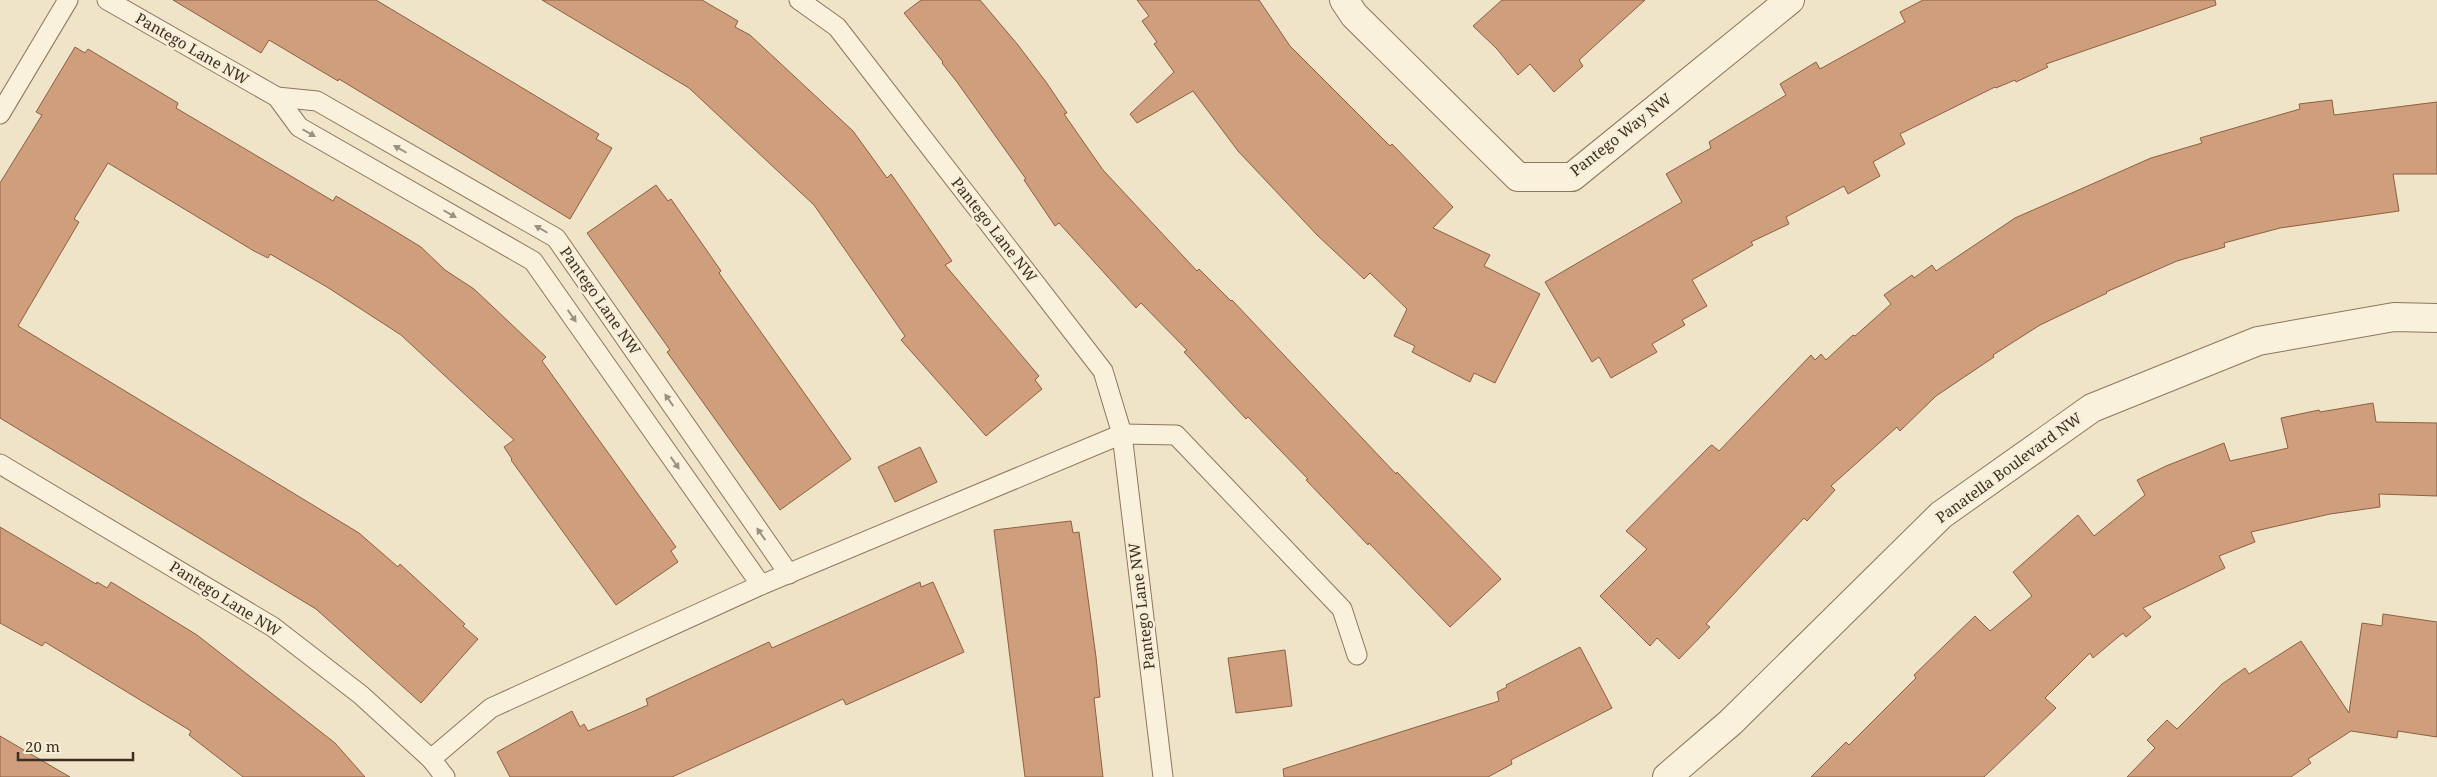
<svg xmlns="http://www.w3.org/2000/svg" width="2437" height="777" font-family="'Noto Serif',serif">
<style>
.building{fill:#cf9f7d;stroke:#8d5f41}
.lines{fill:none;stroke-linecap:round;stroke-linejoin:round}
.service-casing{stroke:#8d765c;stroke-width:21}
.minor-casing{stroke:#8d765c;stroke-width:30}
.tertiary-casing{stroke:#8d765c;stroke-width:30}
.service{stroke:#faf1dc;stroke-width:19}
.minor{stroke:#faf1dc;stroke-width:28}
.tertiary{stroke:#faf1dc;stroke-width:28}
.oneway{fill:#9c907e}
.labels{text-anchor:middle;stroke-width:5;stroke-linejoin:round;paint-order:stroke}
.street-label{font-size:15px;fill:#3d2e20;stroke:#f7eed8}
</style>
<rect width="100%" height="100%" fill="#f0e4c8"/>
<g class="building">
<path d="M 173,0 L 376,0 L 599,134 L 596,139 L 612,148 L 570,219 L 339,79 L 338,81 L 269,40 L 261,53 Z"/>
<path d="M 542,0 L 702,0 L 738,21 L 735,27 L 750,35 L 853,131 L 887,178 L 891,174 L 952,261 L 945,265 L 1039,376 L 1035,380 L 1042,389 L 986,436 L 901,340 L 905,336 L 814,205 L 689,88 Z"/>
<path d="M 921,0 L 980,0 L 1018,45 L 1046,82 L 1067,113 L 1064,114 L 1103,170 L 1197,271 L 1199,269 L 1231,301 L 1232,300 L 1396,474 L 1397,472 L 1501,579 L 1450,627 L 1369,543 L 1368,545 L 1306,480 L 1308,479 L 1248,417 L 1246,419 L 1184,352 L 1187,350 L 1141,303 L 1136,308 L 1059,223 L 1055,226 L 1024,180 L 1026,179 L 957,82 L 942,63 L 943,62 L 904,13 Z"/>
<path d="M 1137,0 L 1259,0 L 1290,46 L 1390,146 L 1392,144 L 1453,207 L 1433,228 L 1490,255 L 1484,266 L 1540,294 L 1495,383 L 1474,373 L 1470,382 L 1412,352 L 1415,346 L 1394,336 L 1407,309 L 1370,273 L 1364,279 L 1317,235 L 1238,151 L 1193,91 L 1137,123 L 1130,114 L 1174,72 L 1154,44 L 1157,42 L 1142,21 L 1149,16 Z"/>
<path d="M 1502,0 L 1645,0 L 1579,60 L 1583,66 L 1554,92 L 1530,64 L 1518,75 L 1497,49 L 1473,26 Z"/>
<path d="M 1923,0 L 2215,0 L 2216,5 L 2046,64 L 2048,67 L 2016,82 L 2015,80 L 1996,88 L 1995,87 L 1900,134 L 1905,144 L 1873,162 L 1880,176 L 1848,194 L 1844,186 L 1786,217 L 1789,224 L 1751,242 L 1753,245 L 1692,280 L 1707,306 L 1682,320 L 1685,325 L 1652,344 L 1657,352 L 1611,378 L 1599,357 L 1592,362 L 1545,282 L 1682,202 L 1666,174 L 1711,148 L 1709,142 L 1786,95 L 1780,84 L 1816,62 L 1820,69 L 1905,22 L 1900,12 Z"/>
<path d="M 75,47 L 85,53 L 88,49 L 178,103 L 176,108 L 333,201 L 336,196 L 390,228 L 421,247 L 445,270 L 474,289 L 546,357 L 542,361 L 676,547 L 671,551 L 678,562 L 616,605 L 511,460 L 512,459 L 504,447 L 514,440 L 401,335 L 327,287 L 270,254 L 268,258 L 254,251 L 108,163 L 74,219 L 79,222 L 18,326 L 359,533 L 398,567 L 400,564 L 465,624 L 463,626 L 478,639 L 421,703 L 316,609 L 0,418 L 0,183 L 42,115 L 36,112 Z"/>
<path d="M 2332,100 L 2334,115 L 2437,102 L 2437,174 L 2393,174 L 2399,211 L 2280,228 L 2224,243 L 2225,247 L 2177,261 L 2106,292 L 2107,293 L 2040,325 L 1993,355 L 1994,357 L 1936,396 L 1900,431 L 1897,427 L 1831,486 L 1835,490 L 1807,521 L 1804,518 L 1706,624 L 1710,627 L 1679,659 L 1657,638 L 1650,646 L 1600,596 L 1647,549 L 1626,531 L 1710,446 L 1712,445 L 1719,451 L 1811,355 L 1815,360 L 1821,354 L 1826,360 L 1853,335 L 1855,336 L 1891,304 L 1884,295 L 1912,275 L 1914,278 L 1932,265 L 1936,271 L 2015,218 L 2151,158 L 2202,143 L 2200,138 L 2300,109 L 2299,104 Z"/>
<path d="M 656,185 L 668,201 L 671,199 L 721,271 L 719,273 L 851,459 L 780,510 L 667,352 L 670,350 L 587,233 Z"/>
<path d="M 2373,403 L 2376,422 L 2437,423 L 2437,496 L 2379,494 L 2380,507 L 2330,514 L 2251,532 L 2255,542 L 2219,556 L 2225,568 L 2143,608 L 2151,617 L 2126,637 L 2123,633 L 2093,658 L 2090,653 L 2045,698 L 2056,708 L 1984,777 L 1811,777 L 1846,742 L 1849,745 L 1916,678 L 1914,675 L 1975,616 L 1990,631 L 2032,596 L 2013,572 L 2078,515 L 2094,536 L 2145,495 L 2137,480 L 2166,466 L 2224,443 L 2230,461 L 2288,448 L 2281,418 L 2319,410 L 2320,412 Z"/>
<path d="M 920,447 L 937,482 L 895,502 L 878,467 Z"/>
<path d="M 1071,521 L 1073,533 L 1079,532 L 1096,657 L 1100,697 L 1094,698 L 1103,777 L 1025,777 L 994,530 Z"/>
<path d="M 0,527 L 96,584 L 97,582 L 107,588 L 111,582 L 197,635 L 335,743 L 365,777 L 243,777 L 189,735 L 191,731 L 45,642 L 42,646 L 0,623 Z"/>
<path d="M 920,582 L 921,587 L 933,582 L 964,652 L 846,705 L 843,699 L 672,777 L 510,777 L 497,752 L 572,711 L 580,727 L 584,724 L 588,731 L 648,705 L 646,699 L 769,642 L 772,648 Z"/>
<path d="M 2383,614 L 2437,622 L 2437,737 L 2398,731 L 2397,738 L 2351,731 L 2308,759 L 2311,763 L 2291,777 L 2127,777 L 2155,748 L 2147,740 L 2167,720 L 2177,729 L 2222,684 L 2245,668 L 2249,674 L 2301,641 L 2349,713 L 2362,623 L 2382,626 Z"/>
<path d="M 1580,647 L 1612,708 L 1511,760 L 1512,764 L 1488,777 L 1284,777 L 1283,769 L 1499,701 L 1497,692 L 1507,687 L 1506,685 Z"/>
<path d="M 1285,650 L 1292,706 L 1236,713 L 1228,658 Z"/>
<path d="M 0,736 L 70,777 L 0,777 Z"/>
</g>
<g class="lines">
<defs>
<g id="service">
<path d="M 107,0 L 277,97 L 299,127 L 533,261 L 761,585"/>
<path d="M 799,0 L 837,27 L 1103,371 L 1122,434 L 1163,777"/>
<path d="M 277,97 L 317,101 L 556,238 L 789,574"/>
<path d="M 0,114 L 68,0"/>
<path d="M 0,464 L 273,627 L 361,695 L 431,759 L 445,777"/>
<path d="M 431,759 L 491,708 L 761,585 L 1122,434 L 1176,435 L 1342,609 L 1357,655"/>
</g>
<path id="minor" d="M 1344,0 L 1354,15 L 1518,177 L 1572,177 L 1790,0"/>
<path id="tertiary" d="M 1667,777 L 1731,722 L 1941,515 L 2092,408 L 2258,341 L 2394,317 L 2437,318"/>
</defs>
<use href="#service" class="service-casing"/>
<use href="#minor" class="minor-casing"/>
<use href="#tertiary" class="tertiary-casing"/>
<use href="#service" class="service"/>
<use href="#minor" class="minor"/>
<use href="#tertiary" class="tertiary"/>
</g>
<defs><path id="oneway-solid" d="M-6-.8H1V-3.2L6.5 0L1 3.2V.8H-6Z" transform="scale(1.25)"/></defs>
<g class="oneway">
<use href="#oneway-solid" transform="translate(309 133) rotate(30)"/>
<use href="#oneway-solid" transform="translate(400 149) rotate(-150)"/>
<use href="#oneway-solid" transform="translate(450 214) rotate(30)"/>
<use href="#oneway-solid" transform="translate(541 229) rotate(-150)"/>
<use href="#oneway-solid" transform="translate(572 316) rotate(55)"/>
<use href="#oneway-solid" transform="translate(669 400) rotate(-125)"/>
<use href="#oneway-solid" transform="translate(675 463) rotate(55)"/>
<use href="#oneway-solid" transform="translate(761 534) rotate(-125)"/>
</g>
<g class="labels">
<g class="street-label">
<text transform="translate(192 49) rotate(30)" y="5">Pantego Lane NW</text>
<text transform="translate(1621 135) rotate(-38)" y="5">Pantego Way NW</text>
<text transform="translate(994 230) rotate(52)" y="5">Pantego Lane NW</text>
<text transform="translate(600 301) rotate(55)" y="5">Pantego Lane NW</text>
<text transform="translate(2009 468) rotate(-36)" y="5">Panatella Boulevard NW</text>
<text transform="translate(225 599) rotate(32)" y="5">Pantego Lane NW</text>
<text transform="translate(1142 606) rotate(-97)" y="5">Pantego Lane NW</text>
</g>
</g>
<path d="M18 752v8h115v-8" fill="none" stroke="#3d2e20" stroke-width="2.5"/>
<text x="25" y="752" font-size="15" fill="#3d2e20" stroke="#f7eed8" stroke-width="4" paint-order="stroke">20 m</text>
</svg>
